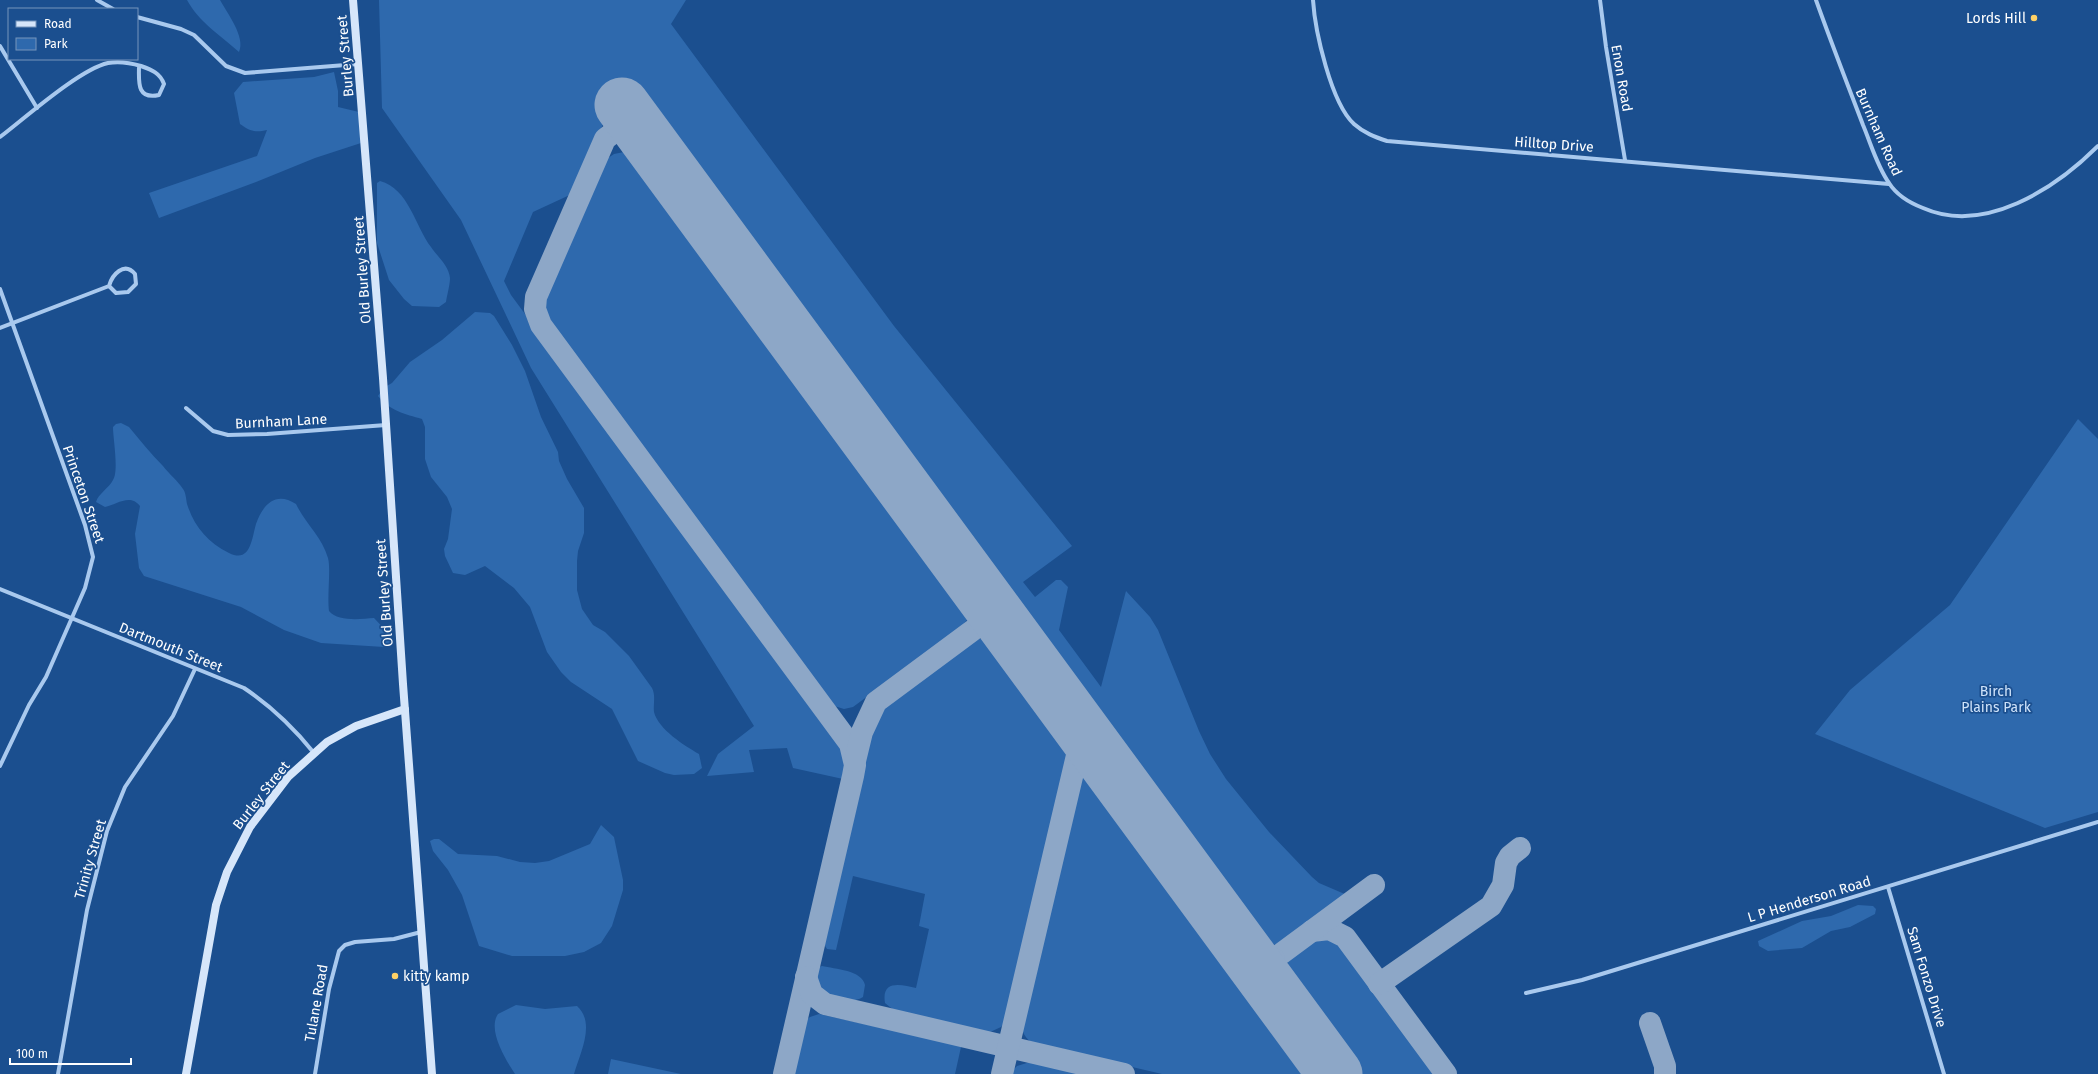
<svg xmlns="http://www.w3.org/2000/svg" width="2098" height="1074" font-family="'Fira Sans',sans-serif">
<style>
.green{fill:#2e69ad}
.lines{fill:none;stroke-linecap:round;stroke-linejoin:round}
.taxiway{stroke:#8da7c7;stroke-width:22}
.runway{stroke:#8da7c7;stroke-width:55}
.street{stroke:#a9c9ee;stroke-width:4}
.secondary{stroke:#d6e6fa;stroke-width:8}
.poi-dot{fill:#ffd166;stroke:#1b4f8f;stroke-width:1.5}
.labels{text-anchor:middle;stroke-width:3.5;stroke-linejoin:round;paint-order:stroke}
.poi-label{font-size:14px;fill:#fff;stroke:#1b4f8f;text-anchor:end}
.street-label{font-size:14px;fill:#fff;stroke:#1b4f8f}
.park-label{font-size:14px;fill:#cfe3fa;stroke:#1b4f8f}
</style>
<rect width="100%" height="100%" fill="#1b4f8f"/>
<g class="green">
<path d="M 187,0 L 220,0 C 227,13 246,37 239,52 C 221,36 198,21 187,0 Z"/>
<path d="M 379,0 L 686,0 L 671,24 L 894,326 L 1072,546 L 1023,582 L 1035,597 L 1056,580 L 1061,580 L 1068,587 L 1059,630 L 1101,687 L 1126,591 L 1150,617 L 1158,630 L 1199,731 L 1210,754 L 1226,779 L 1269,832 L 1312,877 L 1319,883 L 1347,895 L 1282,944 L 1271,945 L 1259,938 L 635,94 L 606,117 L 574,193 L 533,212 L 504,281 L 511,295 L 845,748 L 846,759 L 843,779 L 793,768 L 787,748 L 749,750 L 754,772 L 707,776 L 718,754 L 754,726 L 531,368 L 461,220 L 382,108 Z"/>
<path d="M 334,72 L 338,91 L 338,107 L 359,112 L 361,143 L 315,158 L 256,182 L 159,218 L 149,193 L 257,156 L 267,130 C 255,133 250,131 240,124 L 234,93 L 243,82 L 314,77 Z"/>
<path d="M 624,152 L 636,156 L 968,606 L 967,620 L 960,628 L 853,707 L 844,709 L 831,705 L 544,315 L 543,303 L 605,160 L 614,154 Z"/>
<path d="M 380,181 C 409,189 415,226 431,247 C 437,256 449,266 450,278 C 450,285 447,295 446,302 L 439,307 L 412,306 L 404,299 L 389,280 L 377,243 L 377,183 Z"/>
<path d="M 475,312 L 490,313 L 494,316 L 512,345 L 525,371 L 541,417 L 558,452 L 559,461 L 567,479 L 584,508 L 584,533 L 578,551 L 577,561 L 577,590 L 582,609 L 593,625 L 605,632 L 629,656 L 652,688 C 656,696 653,704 654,712 C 658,729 685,746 699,754 L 702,768 L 694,774 L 674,775 L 665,773 L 638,761 L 612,709 L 571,682 L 561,672 L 547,652 L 530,607 L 514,588 L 485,566 L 465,575 L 453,573 L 445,556 L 444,549 L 448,539 L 452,509 L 447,497 L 431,477 L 425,459 L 425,427 L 422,419 C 405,414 390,411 378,396 L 383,388 L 392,383 L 410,362 L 442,340 Z"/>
<path d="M 2078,419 L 2098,439 L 2098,812 L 2045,828 L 1815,734 L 1850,690 L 1950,605 Z"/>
<path d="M 121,423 L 129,427 C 140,440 151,454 163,466 C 169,474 178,481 183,489 C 186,493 186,499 187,504 C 194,526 207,542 229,553 C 251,564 252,537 256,524 C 263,504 276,491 296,504 C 305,523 322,537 328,558 C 331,569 327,595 329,611 C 338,622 361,619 374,618 L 390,635 L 392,646 L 384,647 L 321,643 L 284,630 L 241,607 L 144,576 L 139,568 L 135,534 L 140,506 C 130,493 116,505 105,507 L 96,502 C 98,494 109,488 113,480 C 119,471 113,439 113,427 L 116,424 Z"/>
<path d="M 979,639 L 986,639 L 995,643 L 1067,741 L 1070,749 L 1007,1020 L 1001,1027 L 988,1033 L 896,1012 L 885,1003 C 881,979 902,985 916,988 L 929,929 L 919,926 L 925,894 L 853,876 L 836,950 L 827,949 L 822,941 L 870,738 L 876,720 L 890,701 L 973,641 Z"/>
<path d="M 1086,773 L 1092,775 L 1311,1074 L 1162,1074 L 1034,1044 C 1025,1039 1020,1030 1021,1019 L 1077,778 L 1080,774 Z"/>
<path d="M 601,825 L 614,837 L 615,842 L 623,880 L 623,890 L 612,926 L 601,943 L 584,952 L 565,956 L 512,956 L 479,946 L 462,895 L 448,870 L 433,851 L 430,841 L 434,839 L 439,839 L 458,854 L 497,856 L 520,862 L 535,863 L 549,861 L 590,844 Z"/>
<path d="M 1858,905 L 1873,906 L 1876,909 L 1875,914 L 1850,927 L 1831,931 L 1802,948 L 1768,951 L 1759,946 L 1758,941 L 1802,921 L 1831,916 Z"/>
<path d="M 1328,939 L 1343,947 L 1436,1074 L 1358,1074 L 1289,980 L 1287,973 L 1288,960 L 1309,943 Z"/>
<path d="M 822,966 C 835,969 862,970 865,985 L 863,997 C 846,1008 804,994 817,968 Z"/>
<path d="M 516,1005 L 545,1009 L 577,1006 C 596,1023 580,1053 574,1074 L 515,1074 C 506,1060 487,1030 498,1014 Z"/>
<path d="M 819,1014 L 959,1045 L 961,1047 L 955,1074 L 792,1074 L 804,1022 L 810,1017 Z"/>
<path d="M 611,1059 L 681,1074 L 608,1074 Z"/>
<path d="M 1030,1062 L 1035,1063 L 1083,1074 L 1009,1074 L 1017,1066 Z"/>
</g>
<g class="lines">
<g class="taxiway">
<path d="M 641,133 L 619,128 L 605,139 L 536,297 L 535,309 L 541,325 L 850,744 L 855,765 L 853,776 L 784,1074"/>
<path d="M 855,761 L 862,732 L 876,702 L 996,613"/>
<path d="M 1312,931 L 1329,929 L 1345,937 L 1446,1074"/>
<path d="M 1250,957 L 1264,962 L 1274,959 L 1374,885"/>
<path d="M 806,977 L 812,994 L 825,1004 L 1124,1074"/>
<path d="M 1269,983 L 1267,970 L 1274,959"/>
<path d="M 1379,984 L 1491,906 L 1503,885 L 1506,863 L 1510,856 L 1520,848"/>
<path d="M 1650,1023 L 1665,1066 L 1665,1074"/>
<path d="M 1002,1074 L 1083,730"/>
</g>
<path class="runway" d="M 622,105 L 1335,1074"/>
<g class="street">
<path d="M 97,0 L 113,9"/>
<path d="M 1313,0 C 1315,31 1331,103 1354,124 C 1364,133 1375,137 1387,141 L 1889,184"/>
<path d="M 1600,0 L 1606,47 L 1625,160"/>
<path d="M 1816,0 C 1831,42 1847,83 1863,125 C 1871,144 1877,166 1889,183 C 1896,194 1910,203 1923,208 C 1984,235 2055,189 2098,146"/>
<path d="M 137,17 L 181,29 L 194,35 L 226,66 L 245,73 L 358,64"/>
<path d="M 0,46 L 37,108"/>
<path d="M 0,137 C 25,118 80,69 108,63 C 119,61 131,63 141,66 C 152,70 160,73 164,84 L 159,95 C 136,100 139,81 139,66"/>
<path d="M 0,289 L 85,525 L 93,557 L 85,588 L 46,677 L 29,705 L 0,766"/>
<path d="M 0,328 L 109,286 C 112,275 124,261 135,274 L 136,284 L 128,292 L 116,293 L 109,286"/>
<path d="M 186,408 L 213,431 L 228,435 L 267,434 L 386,425"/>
<path d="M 0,589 L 244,688 C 271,706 294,728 314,753"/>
<path d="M 1888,887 L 1944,1074"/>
<path d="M 1526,993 L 1582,980 L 2098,822"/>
<path d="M 58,1074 L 87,910 L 107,831 L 125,787 L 173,716 L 195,669"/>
<path d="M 315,1074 L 329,989 L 339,951 L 345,945 L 355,942 L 394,939 L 421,932"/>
</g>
<g class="secondary">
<path d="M 353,0 L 383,378 L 403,684 L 432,1074"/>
<path d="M 186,1074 L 216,905 L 227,872 L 250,827 L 288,777 L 327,742 L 356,726 L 405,709"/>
</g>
</g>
<g class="poi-dot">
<circle cx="2034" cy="18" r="4"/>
<circle cx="395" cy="976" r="4"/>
</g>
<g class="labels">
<g class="poi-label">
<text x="2026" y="23">Lords Hill</text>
<text x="403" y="981" text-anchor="start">kitty kamp</text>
</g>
<g class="street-label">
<text transform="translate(345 56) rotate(-95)" y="5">Burley Street</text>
<text transform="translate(1622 78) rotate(80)" y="5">Enon Road</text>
<text transform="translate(1879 132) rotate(66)" y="5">Burnham Road</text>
<text transform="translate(1554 144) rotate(4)" y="5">Hilltop Drive</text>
<text transform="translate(362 270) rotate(-94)" y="5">Old Burley Street</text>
<text transform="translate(281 421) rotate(-3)" y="5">Burnham Lane</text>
<text transform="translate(84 494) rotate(71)" y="5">Princeton Street</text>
<text transform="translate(384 593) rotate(-94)" y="5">Old Burley Street</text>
<text transform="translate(171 647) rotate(22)" y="5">Dartmouth Street</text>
<text transform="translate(261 795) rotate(-52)" y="5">Burley Street</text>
<text transform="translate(90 859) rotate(-74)" y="5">Trinity Street</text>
<text transform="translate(1809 899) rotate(-17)" y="5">L P Henderson Road</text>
<text transform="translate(1927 977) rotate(73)" y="5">Sam Fonzo Drive</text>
<text transform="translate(316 1003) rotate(-80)" y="5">Tulane Road</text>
</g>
<g class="park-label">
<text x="1996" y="696">Birch<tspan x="1996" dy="16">Plains Park</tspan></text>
</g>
</g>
<rect x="8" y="8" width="130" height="52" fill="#1b4f8f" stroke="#7695bc"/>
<rect x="16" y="21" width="20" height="6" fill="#d6e6fa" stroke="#7695bc"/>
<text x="44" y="28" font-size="12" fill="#ffffff">Road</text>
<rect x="16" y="38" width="20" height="12" fill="#2e69ad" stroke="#7695bc"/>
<text x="44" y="48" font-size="12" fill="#ffffff">Park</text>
<path d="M10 1058v6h121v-6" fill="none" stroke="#ffffff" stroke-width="2"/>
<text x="16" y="1058" font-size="12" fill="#ffffff" stroke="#1b4f8f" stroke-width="3" paint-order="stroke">100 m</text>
</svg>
